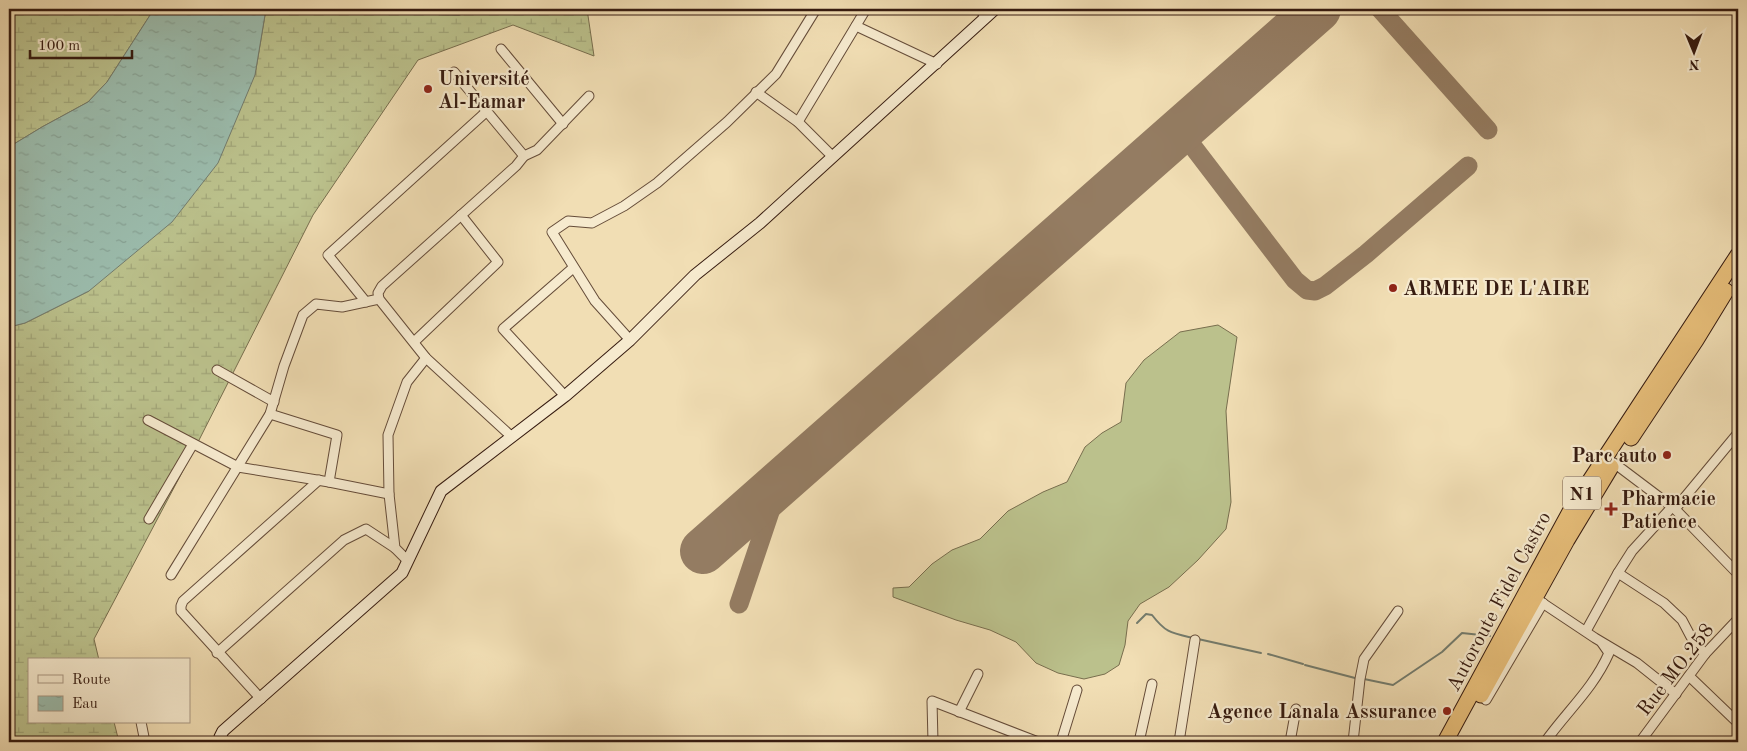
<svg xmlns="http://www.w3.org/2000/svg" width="1747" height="751" font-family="'Old Standard TT',serif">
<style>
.grass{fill:#bbc18c;stroke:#786e4e}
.wetland{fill:url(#wetland-marsh);stroke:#786e4e}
.water{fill:url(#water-ripples);stroke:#737c6e}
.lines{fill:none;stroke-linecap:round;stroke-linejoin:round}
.stream{stroke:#737c6e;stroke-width:2}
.taxiway{stroke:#947c62;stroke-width:19}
.runway{stroke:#947c62;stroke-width:46}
.street-casing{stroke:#654c39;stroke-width:11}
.secondary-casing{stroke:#361b10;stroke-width:13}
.highway-casing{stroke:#361b10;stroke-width:17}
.street{stroke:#f6eace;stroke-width:9}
.secondary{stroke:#f6eace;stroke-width:11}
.highway{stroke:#e8bf7a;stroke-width:15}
.poi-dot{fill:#8f2418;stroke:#f6eace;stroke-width:2}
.labels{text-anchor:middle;stroke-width:4.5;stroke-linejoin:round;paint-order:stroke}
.shield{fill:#f6eace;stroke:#705949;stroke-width:1}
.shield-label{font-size:19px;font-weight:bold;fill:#361b10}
.poi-label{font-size:20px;font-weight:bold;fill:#361b10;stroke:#f6eace;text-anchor:start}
.street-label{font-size:20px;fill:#361b10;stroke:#f6eace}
</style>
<defs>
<pattern id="wetland-marsh" width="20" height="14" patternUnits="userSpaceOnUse" patternTransform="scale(1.25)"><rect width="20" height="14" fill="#bbc18c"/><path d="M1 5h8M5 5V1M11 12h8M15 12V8" fill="none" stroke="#a1a578"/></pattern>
<pattern id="water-ripples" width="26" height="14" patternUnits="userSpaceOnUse" patternTransform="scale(1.25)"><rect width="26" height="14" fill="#9bbcad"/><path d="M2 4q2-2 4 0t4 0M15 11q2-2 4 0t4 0" fill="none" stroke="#86a194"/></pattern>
</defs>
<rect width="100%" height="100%" fill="#f1deb4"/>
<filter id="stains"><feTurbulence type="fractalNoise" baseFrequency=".004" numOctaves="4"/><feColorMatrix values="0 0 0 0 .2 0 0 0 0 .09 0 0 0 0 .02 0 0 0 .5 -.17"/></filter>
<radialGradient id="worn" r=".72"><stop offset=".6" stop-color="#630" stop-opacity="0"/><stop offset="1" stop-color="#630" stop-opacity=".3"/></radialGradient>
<path class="grass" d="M 1218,325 L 1237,337 L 1226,411 L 1231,502 L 1226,529 L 1198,560 L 1169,587 L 1140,604 L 1128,621 L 1125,645 L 1119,665 L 1105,674 L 1084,679 L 1058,673 L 1036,663 L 1016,642 L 990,630 L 956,620 L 893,597 L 893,588 L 909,587 L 932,564 L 952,550 L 980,539 L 1008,511 L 1043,492 L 1067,482 L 1085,447 L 1102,433 L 1121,422 L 1126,383 L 1144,360 L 1180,332 Z"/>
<g class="wetland">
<path d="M 9,9 L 154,9 L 107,82 L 88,102 L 42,127 L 9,147 Z"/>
<path d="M 266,9 L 399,9 L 416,14 L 459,15 L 481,9 L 587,9 L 594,56 L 513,25 L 418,60 L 313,215 L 196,446 L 94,639 L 99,660 L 29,660 L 29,722 L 114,722 L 119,742 L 9,742 L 9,327 L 25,323 L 89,291 L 255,75 Z"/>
</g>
<g class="water">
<path d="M 154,9 L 266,9 L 255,75 L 218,163 L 172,222 L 89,291 L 25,323 L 9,327 L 9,147 L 42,127 L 88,102 L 107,82 Z"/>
<path d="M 399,9 L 481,9 L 459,15 L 416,14 Z"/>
</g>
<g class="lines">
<g class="stream">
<path d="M 1137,623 L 1146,614 L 1152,615 C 1166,633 1171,633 1193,638"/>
<path d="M 1198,639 L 1261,653"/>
<path d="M 1268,654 L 1303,664"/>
<path d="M 1305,665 L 1355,678"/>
<path d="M 1364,679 L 1393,685 L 1442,652 L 1462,633 L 1490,636"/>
</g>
<g class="taxiway">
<path d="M 1380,9 L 1488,130"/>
<path d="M 1181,131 L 1295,280 L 1307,290 L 1315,291 L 1325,286 L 1366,254 L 1468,166"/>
<path d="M 739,604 L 774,500 L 777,491 L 788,476"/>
</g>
<path class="runway" d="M 703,551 L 1318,9"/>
<defs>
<g id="street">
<path d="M 979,9 L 987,17"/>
<path d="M 856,26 L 937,64"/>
<path d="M 501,49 L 563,124"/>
<path d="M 454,72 L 524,156"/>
<path d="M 756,92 L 798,122 L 833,157"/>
<path d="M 798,122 L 866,9"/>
<path d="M 1737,273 L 1738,274"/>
<path d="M 366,302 L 328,255 L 486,112"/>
<path d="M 630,340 L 595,301 L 552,232 L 568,221 L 592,223 L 624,206 L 657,183 L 727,122 L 776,74 L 816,9"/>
<path d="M 414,342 L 498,262 L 461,215"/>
<path d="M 217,370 L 274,402"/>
<path d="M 565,396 L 503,329 L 573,268"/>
<path d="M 270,414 L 337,435 L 329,482"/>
<path d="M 148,420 L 238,467 L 329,482 L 389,494"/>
<path d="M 512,437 L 426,358 L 379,299 L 378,293 L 382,286 L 516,166 L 524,156 L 537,150 L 589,96"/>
<path d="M 1614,463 L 1675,509 L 1738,574"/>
<path d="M 1675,509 L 1738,433"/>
<path d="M 149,519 L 193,444"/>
<path d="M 408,561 L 395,548 L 389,494 L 388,435 L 407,382 L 426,358"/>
<path d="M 1618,573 L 1664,603 L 1682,620 L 1691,637 L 1705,654"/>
<path d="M 171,575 L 270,414 L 284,366 L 303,315 L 316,304 L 342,307 L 379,299"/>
<path d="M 1535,598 L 1595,638 L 1637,663 L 1676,694"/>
<path d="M 1586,631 L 1618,573 L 1632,551 L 1672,507"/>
<path d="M 217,653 L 344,540 L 366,529 L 395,548"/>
<path d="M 1689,676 L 1738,723"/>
<path d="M 261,699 L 181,611 L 181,606 L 183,601 L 319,480"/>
<path d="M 1486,700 L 1543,603"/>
<path d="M 959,712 L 978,674"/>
<path d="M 141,722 L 145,742"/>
<path d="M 933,742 L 932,701 L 1038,742"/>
<path d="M 1061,742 L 1077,690"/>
<path d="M 1139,742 L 1152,684"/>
<path d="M 1179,742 L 1195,640"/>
<path d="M 1290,742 L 1296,709"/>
<path d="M 1353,742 L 1360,679 L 1364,659 L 1398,611"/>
<path d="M 1545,742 C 1567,711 1593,689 1609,653 L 1602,643"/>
<path d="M 1640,742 L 1705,654 L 1738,619"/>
</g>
<path id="secondary" d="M 219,742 L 220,737 L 223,731 L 402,573 L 441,491 L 565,396 L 630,340 L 695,275 L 760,223 L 995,9"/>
<g id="highway">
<path d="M 1631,438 L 1696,340 L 1726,291"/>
<path d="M 1481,695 L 1567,540 L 1611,467"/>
<path d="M 1445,742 L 1572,508 L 1738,255"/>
</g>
</defs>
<use href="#street" class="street-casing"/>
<use href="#secondary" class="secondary-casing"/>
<use href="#highway" class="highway-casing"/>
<use href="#street" class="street"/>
<use href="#secondary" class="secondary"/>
<use href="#highway" class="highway"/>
</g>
<g class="poi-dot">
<circle cx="428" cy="89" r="5"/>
<circle cx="1393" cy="288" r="5"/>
<circle cx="1667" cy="455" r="5"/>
<path d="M1608.5 501.5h5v5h5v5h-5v5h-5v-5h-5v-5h5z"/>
<circle cx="1447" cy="711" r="5"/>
</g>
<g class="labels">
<rect class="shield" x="1563" y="476.5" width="38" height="33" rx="4"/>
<g class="shield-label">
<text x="1582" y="500">N1</text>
</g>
<g class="poi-label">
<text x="438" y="85">Université<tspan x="438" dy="23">Al-Eamar</tspan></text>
<text x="1403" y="295">ARMEE DE L'AIRE</text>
<text x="1657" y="462" text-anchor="end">Parc auto</text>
<text x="1621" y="505">Pharmacie<tspan x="1621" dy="23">Patience</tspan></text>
<text x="1437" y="718" text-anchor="end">Agence Lanala Assurance</text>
</g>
<g class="street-label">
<text transform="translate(1498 601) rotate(-62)" y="7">Autoroute Fidel Castro</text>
<text transform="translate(1675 669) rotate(-52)" y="7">Rue MO.258</text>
</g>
</g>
<rect width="1747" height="751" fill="none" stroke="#f1deb4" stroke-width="30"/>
<rect x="10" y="10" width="1727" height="731" fill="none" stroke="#361b10" stroke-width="2.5"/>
<rect x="15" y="15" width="1717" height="721" fill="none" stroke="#361b10"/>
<rect x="28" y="658" width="162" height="65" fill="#f6eace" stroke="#a99782"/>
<rect x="38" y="675" width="25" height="8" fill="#f6eace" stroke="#a99782"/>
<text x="72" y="684" font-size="15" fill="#361b10">Route</text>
<rect x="38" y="696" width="25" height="15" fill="url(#water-ripples)" stroke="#a99782"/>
<text x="72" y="708" font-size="15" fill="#361b10">Eau</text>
<g transform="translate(1694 52) rotate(179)" stroke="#f6eace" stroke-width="4" paint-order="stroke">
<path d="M0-4L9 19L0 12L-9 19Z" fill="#361b10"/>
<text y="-8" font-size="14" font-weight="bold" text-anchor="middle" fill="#361b10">N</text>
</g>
<path d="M30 50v8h102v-8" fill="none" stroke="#361b10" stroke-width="2.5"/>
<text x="38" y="50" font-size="15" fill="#361b10" stroke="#f6eace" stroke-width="4" paint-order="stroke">100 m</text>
<rect width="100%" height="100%" filter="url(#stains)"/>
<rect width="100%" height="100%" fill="url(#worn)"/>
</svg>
